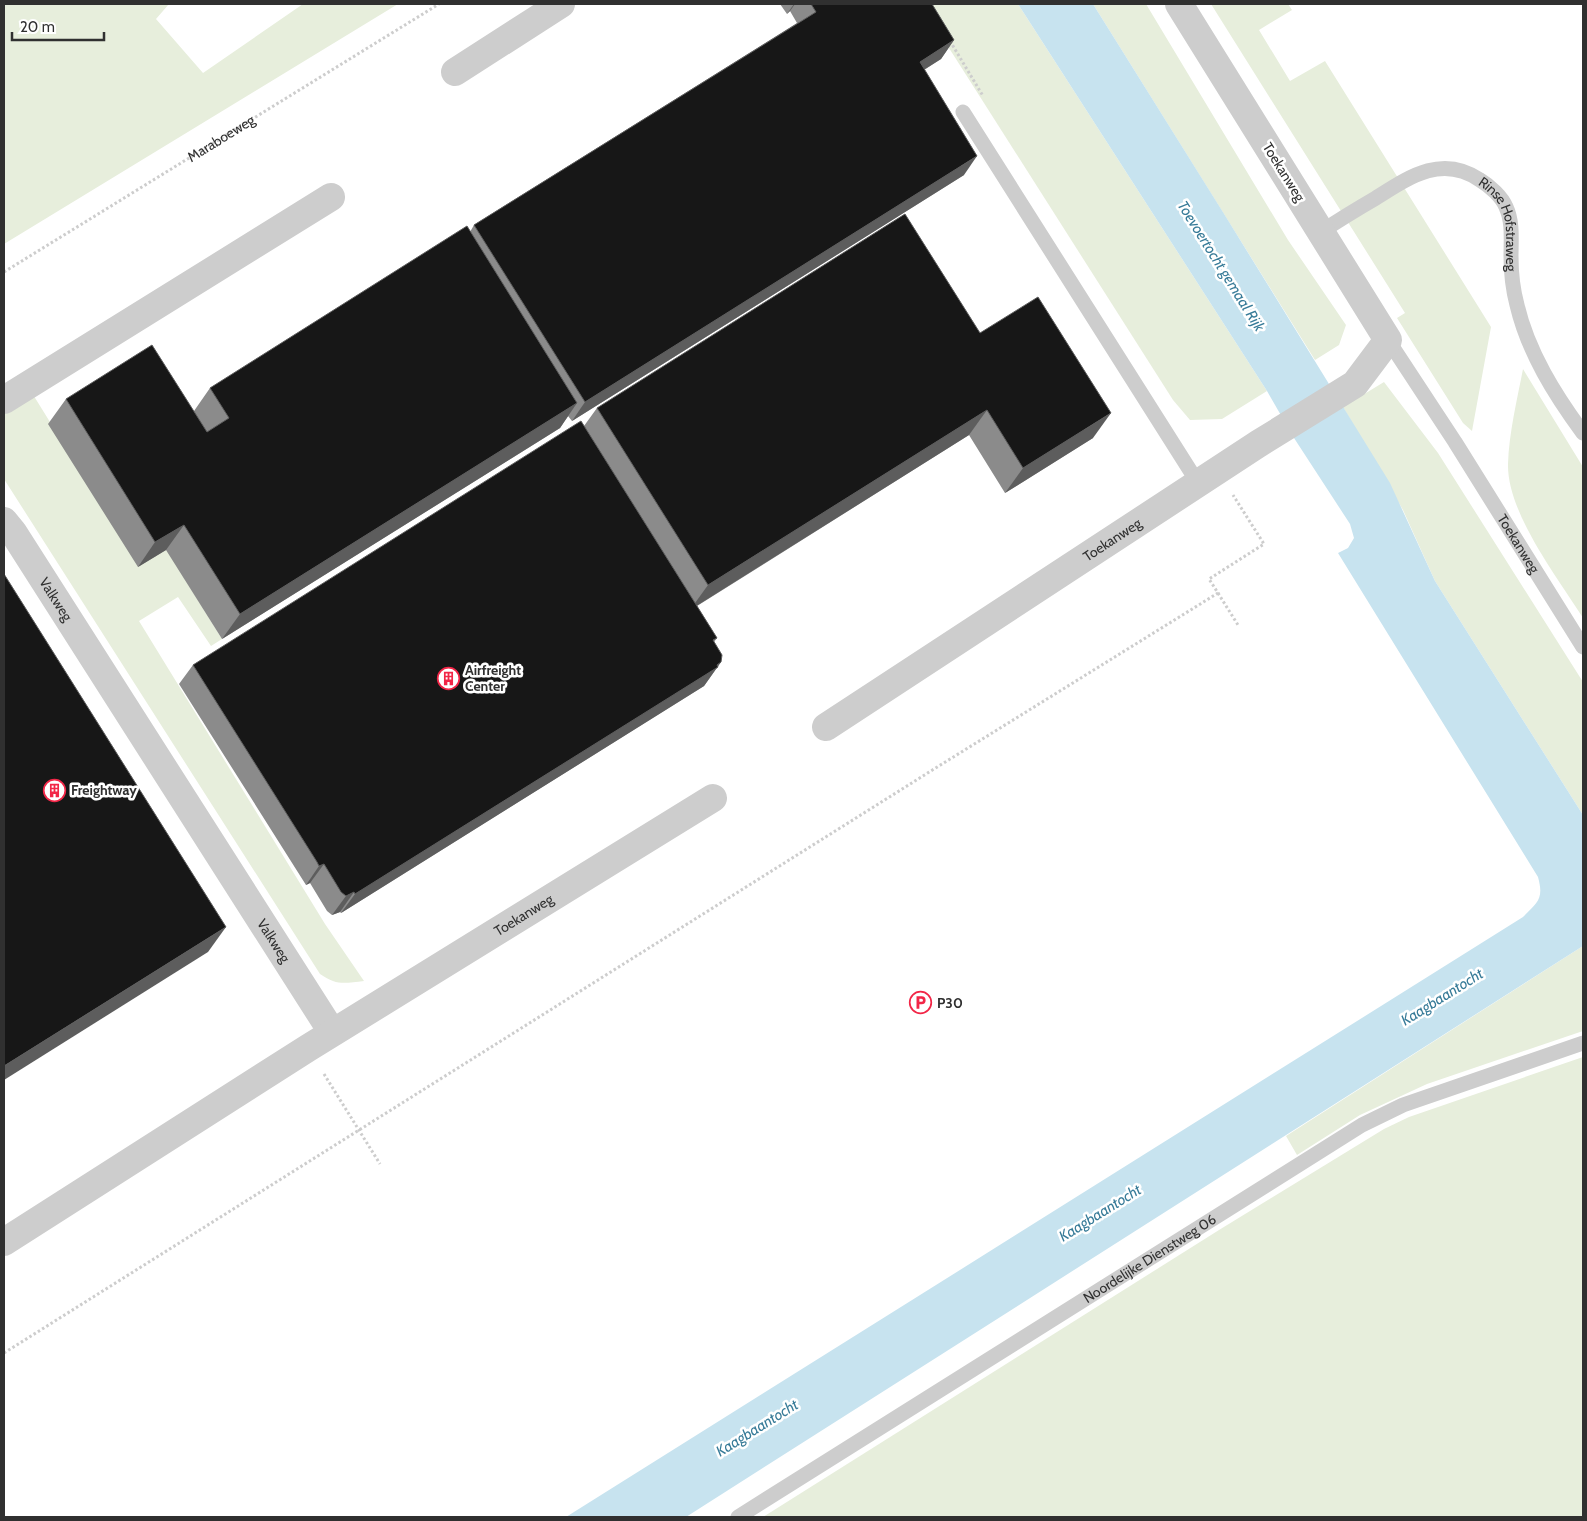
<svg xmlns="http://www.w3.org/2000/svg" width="1587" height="1521" font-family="Cabin,sans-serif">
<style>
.green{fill:#e7eedc}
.water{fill:#c7e3ef}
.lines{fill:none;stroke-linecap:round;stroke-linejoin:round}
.path{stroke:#cdcdcd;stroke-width:3;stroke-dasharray:2.5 2.5;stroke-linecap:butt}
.lane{stroke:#cdcdcd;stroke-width:15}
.street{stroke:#cdcdcd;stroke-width:28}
.wall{fill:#8b8b8b}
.shaded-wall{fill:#5d5d5d}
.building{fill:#171717;stroke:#5d5d5d}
.labels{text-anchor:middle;stroke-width:5;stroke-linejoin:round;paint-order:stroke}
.street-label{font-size:14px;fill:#303030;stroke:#fff}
.poi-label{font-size:14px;font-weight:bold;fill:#303030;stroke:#fff;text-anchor:start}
.water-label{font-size:15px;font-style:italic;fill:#377b98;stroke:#fff}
</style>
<rect width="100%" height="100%" fill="#fff"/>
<g class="green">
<path d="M 4,4 L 169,4 L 156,19 L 203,73 L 303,4 L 398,4 L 4,244 Z"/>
<path d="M 921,4 L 1018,4 L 1267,391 L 1222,419 L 1190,420 L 1173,400 Z"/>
<path d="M 1093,4 L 1146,4 L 1288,240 L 1346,325 L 1339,345 L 1315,360 Z"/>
<path d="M 1211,4 L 1288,4 L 1292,10 L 1259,30 L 1290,81 L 1325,61 L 1491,327 L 1472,431 L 1463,423 L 1397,318 L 1405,313 Z"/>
<path d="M 1523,369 L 1583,467 L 1583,618 C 1558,578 1507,513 1508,464 C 1509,433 1517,400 1523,369 Z"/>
<path d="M 1384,382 L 1438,453 L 1583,682 L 1583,815 L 1435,581 L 1403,510 L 1343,407 Z"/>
<path d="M 32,393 L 133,556 L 160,539 L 222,639 L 211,646 L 178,597 L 139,621 L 325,924 L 364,981 C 345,983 337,986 320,974 L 4,479 L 4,414 Z"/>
<path d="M 1583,946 L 1583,1031 L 1427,1084 L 1360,1115 L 1297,1155 L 1286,1136 Z"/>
<path d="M 1583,1057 L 1583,1517 L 763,1517 L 1219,1230 L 1384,1129 L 1409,1117 Z"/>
</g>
<path class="water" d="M 1018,4 L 1093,4 L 1226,217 L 1390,483 L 1435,581 L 1583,815 L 1583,946 L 686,1517 L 566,1517 L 1523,917 C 1538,902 1544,899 1538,877 L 1338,553 L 1348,548 L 1354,538 L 1350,524 L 1294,438 L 1267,391 Z"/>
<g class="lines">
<g class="path">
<path d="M 950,41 L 983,96"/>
<path id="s1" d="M 4,272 L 439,4"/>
<path d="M 1218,593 L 1238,625"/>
<path d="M 324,1074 L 380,1164"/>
<path d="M 4,1353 L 934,769 L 1218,593 L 1209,579 L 1264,544 L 1233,495"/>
</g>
<g class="lane">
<path d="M 963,112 L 1198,483"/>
<path id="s2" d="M 1321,232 C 1339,220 1357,209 1376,198 C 1409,177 1442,154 1480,180 C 1490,186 1502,197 1506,207 C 1513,222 1511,240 1511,256 C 1511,272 1513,290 1517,305 C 1528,352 1555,395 1583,433"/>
<path id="s3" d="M 1388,340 L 1455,442 L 1583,647"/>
<path id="s4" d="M 738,1517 L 1362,1125 L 1403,1105 L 1583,1043"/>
</g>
<g class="street">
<path d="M 455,72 L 561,4"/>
<path d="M 4,400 L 331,197"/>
<path id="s5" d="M 4,521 L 13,532 L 332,1032"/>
<path id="s6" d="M 826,727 L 1258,444 L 1355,384 L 1388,340 L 1179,4"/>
<path id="s7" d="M 4,1242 L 308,1048 L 713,798"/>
</g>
</g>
<g class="wall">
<path d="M 780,4 L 932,4 L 954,40 L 941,59 L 924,70 L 964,175 L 572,421 L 568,416 L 560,428 L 222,639 L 166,550 L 138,567 L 48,424 L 66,399 L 194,411 L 210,388 L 470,232 L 474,225 L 797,23 L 790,11 L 787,14 Z"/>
<path d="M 980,333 L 1093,438 L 1005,493 L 969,435 L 697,606 L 717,638 L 714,642 L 721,662 L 704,686 L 341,913 L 340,912 L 332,915 L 327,911 L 310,883 L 306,885 L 179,684 L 193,665 L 584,426 L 597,408 Z"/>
</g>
<g class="shaded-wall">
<path d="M 794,4 L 795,4 L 790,11 L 787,14 Z"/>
<path d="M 954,40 L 941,59 L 906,81 L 920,62 Z"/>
<path d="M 977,156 L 964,175 L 572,421 L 585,402 Z"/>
<path d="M 577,403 L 560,428 L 222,639 L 240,614 Z"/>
<path d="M 987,410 L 969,435 L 690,610 L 708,585 Z"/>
<path d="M 1111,413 L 1093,438 L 1005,493 L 1023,468 Z"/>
<path d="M 184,525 L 166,550 L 138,567 L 155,542 Z"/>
<path d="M 721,662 L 704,686 L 341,913 L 355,894 Z"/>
<path d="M 324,864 L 310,883 L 306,885 L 319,866 Z"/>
<path d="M 354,892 L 340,912 L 332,915 L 346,896 Z"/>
<path d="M 226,927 L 208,952 L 4,1080 L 4,1066 Z"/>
</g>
<g class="building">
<path d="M 811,4 L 932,4 L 954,40 L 920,62 L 977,156 L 585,402 L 474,225 L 816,12 Z"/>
<path d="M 905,214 L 980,333 L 1038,297 L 1111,413 L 1023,468 L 987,410 L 708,585 L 597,408 Z"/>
<path d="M 467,226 L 577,403 L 240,614 L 184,525 L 155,542 L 66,399 L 152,345 L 207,432 L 229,418 L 210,388 Z"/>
<path d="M 581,421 L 717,638 L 713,640 L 722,655 L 721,662 L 717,665 L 718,667 L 355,894 L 354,892 L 346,896 L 341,892 L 324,864 L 319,866 L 317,862 L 193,665 Z"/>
<path d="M 4,574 L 226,927 L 4,1066 Z"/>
</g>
<defs>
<symbol id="building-ring" viewBox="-11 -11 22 22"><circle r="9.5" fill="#fff" stroke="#f22647" stroke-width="1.5"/><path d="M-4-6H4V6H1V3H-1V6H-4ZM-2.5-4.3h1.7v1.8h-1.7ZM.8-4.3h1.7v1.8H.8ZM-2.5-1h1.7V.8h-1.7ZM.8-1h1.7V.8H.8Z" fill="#f22647"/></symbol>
<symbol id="parking-ring" viewBox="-11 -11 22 22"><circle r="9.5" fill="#fff" stroke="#f22647" stroke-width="1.5"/><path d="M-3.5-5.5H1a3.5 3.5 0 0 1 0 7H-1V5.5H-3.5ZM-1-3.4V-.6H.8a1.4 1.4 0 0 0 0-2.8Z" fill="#f22647"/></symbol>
</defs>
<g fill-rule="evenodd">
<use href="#building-ring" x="436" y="666" width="25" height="25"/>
<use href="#building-ring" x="42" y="778" width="25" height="25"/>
<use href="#parking-ring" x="908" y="990" width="25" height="25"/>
</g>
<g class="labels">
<g class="street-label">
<text dy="5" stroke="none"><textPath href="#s1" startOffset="255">Maraboeweg</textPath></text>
<text transform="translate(1284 172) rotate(58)" y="5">Toekanweg</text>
<text dy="5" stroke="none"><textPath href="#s2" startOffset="230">Rinse Hofstraweg</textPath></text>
<text dy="5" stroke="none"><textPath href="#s6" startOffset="342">Toekanweg</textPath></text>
<text dy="5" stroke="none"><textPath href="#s3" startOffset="242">Toekanweg</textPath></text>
<text dy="5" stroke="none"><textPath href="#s5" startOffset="94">Valkweg</textPath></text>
<text dy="5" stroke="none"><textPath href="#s7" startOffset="614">Toekanweg</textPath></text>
<text dy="5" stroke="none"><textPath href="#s5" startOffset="499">Valkweg</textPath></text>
<text dy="5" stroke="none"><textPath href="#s4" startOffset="486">Noordelijke Dienstweg 06</textPath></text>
</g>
<g class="poi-label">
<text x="465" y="675">Airfreight<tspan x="465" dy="16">Center</tspan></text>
<text x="71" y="795">Freightway</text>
<text x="937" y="1008">P30</text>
</g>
<g class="water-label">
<text transform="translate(1221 266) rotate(58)" y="5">Toevoertocht gemaal Rijk</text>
<text transform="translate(1442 997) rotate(-32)" y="5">Kaagbaantocht</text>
<text transform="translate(1100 1213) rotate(-32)" y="5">Kaagbaantocht</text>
<text transform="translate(757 1428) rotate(-32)" y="5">Kaagbaantocht</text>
</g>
</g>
<rect width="1587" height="1521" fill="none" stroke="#303030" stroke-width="10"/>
<path d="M12 32v8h92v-8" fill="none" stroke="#303030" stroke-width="2.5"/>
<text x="20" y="32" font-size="15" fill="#303030" stroke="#ffffff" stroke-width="4" paint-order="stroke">20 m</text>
</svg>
